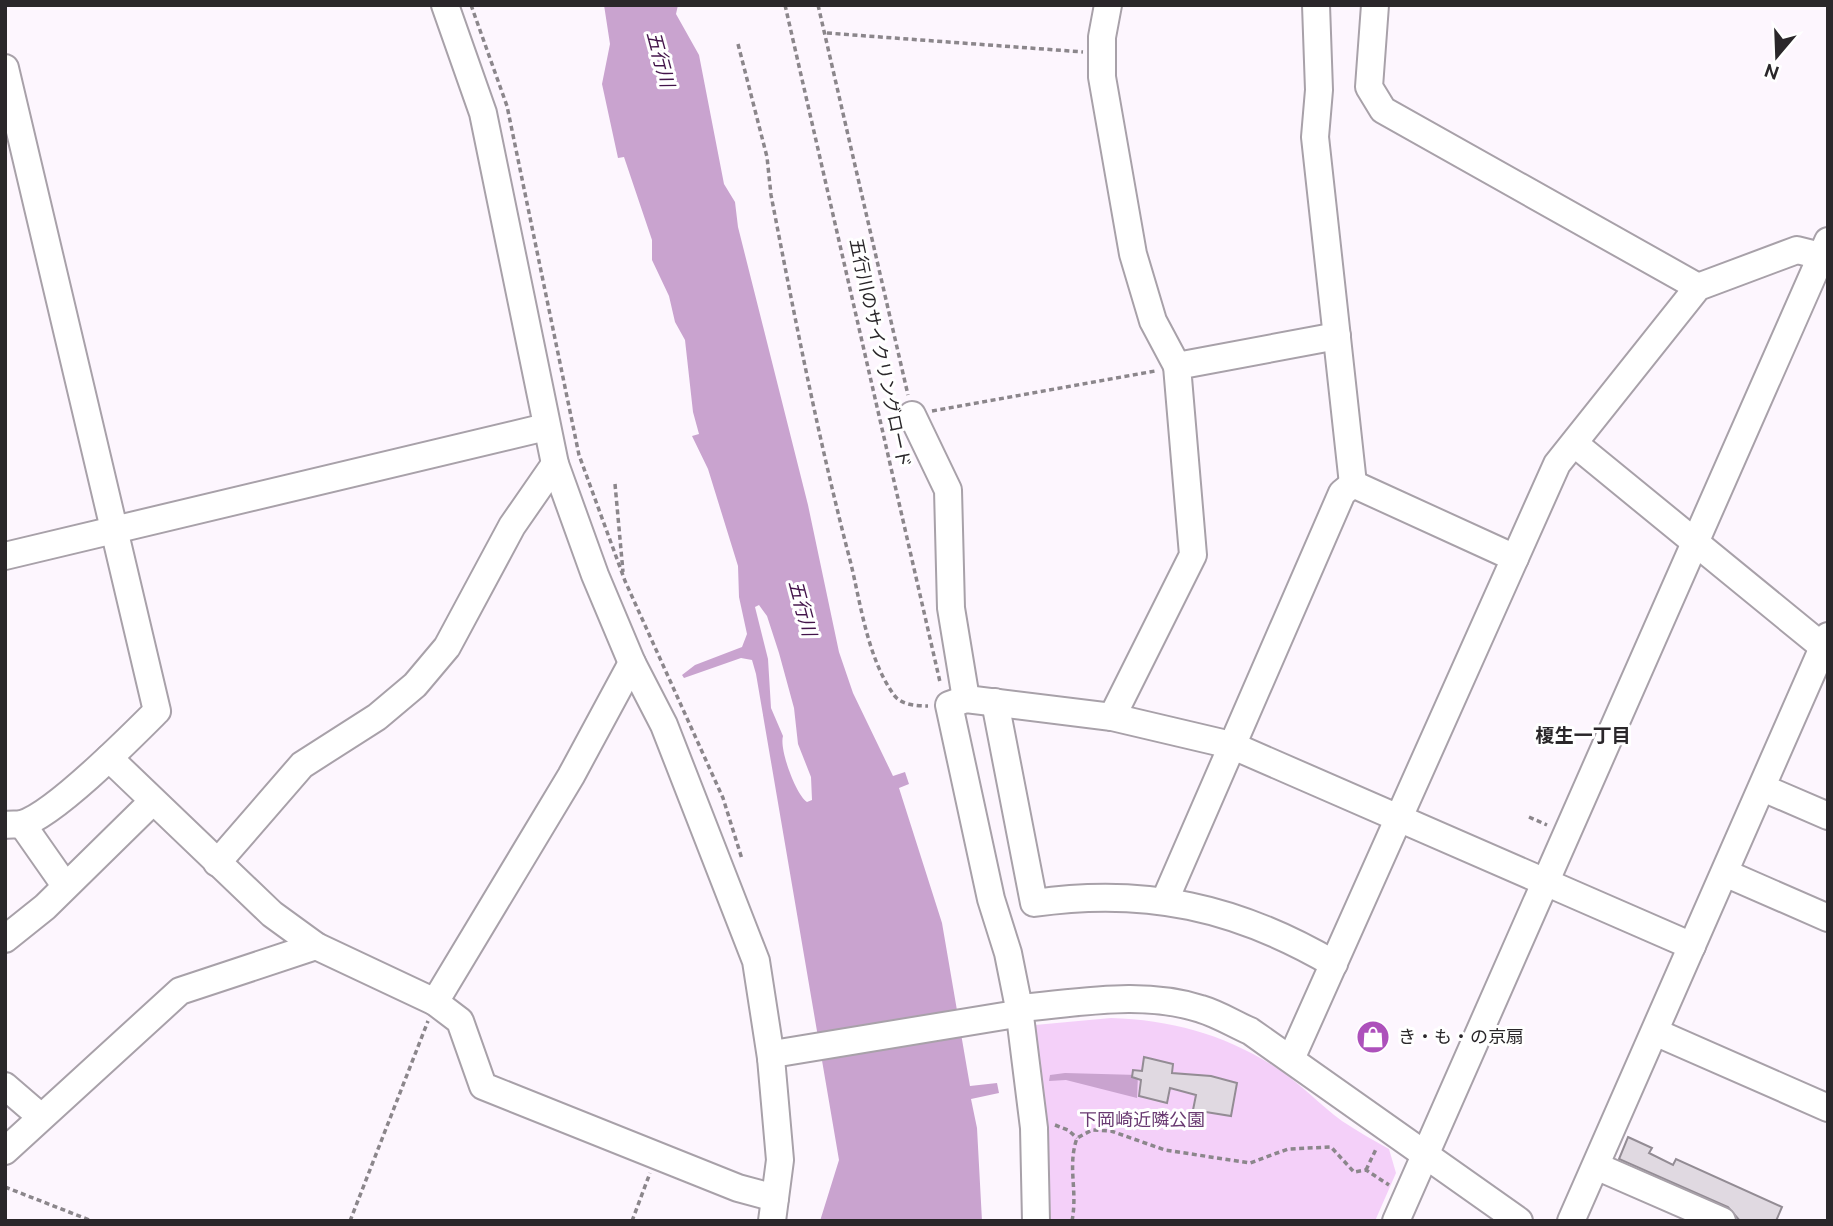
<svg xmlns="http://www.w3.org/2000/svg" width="1833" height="1226" font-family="Ubuntu,'Noto Sans JP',sans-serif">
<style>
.green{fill:#f4d0f9}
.water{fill:#c9a3cf;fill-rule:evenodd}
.building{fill:#e0d9e1;stroke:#938c94;stroke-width:2}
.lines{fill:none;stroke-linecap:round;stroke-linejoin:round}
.minor-casing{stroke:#a8a1a9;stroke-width:30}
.path{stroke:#8b868b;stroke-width:3.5;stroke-dasharray:5 3.5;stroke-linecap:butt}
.minor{stroke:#fff;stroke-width:26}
.labels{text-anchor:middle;stroke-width:6;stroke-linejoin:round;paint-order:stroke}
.street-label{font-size:18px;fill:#2a272a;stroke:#fff}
.poi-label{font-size:18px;fill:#2a272a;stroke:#fff;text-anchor:start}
.park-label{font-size:18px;fill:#693971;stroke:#fff}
.water-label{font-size:19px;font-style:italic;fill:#43144a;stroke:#fff}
.neighbourhood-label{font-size:19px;font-weight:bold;fill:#2a272a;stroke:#fff}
</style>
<rect width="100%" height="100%" fill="#fdf6fe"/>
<path class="green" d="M 1111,1018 C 1171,1020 1224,1034 1275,1067 C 1299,1082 1319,1104 1342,1121 C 1357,1131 1373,1140 1389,1149 L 1396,1173 L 1375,1221 L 1040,1221 L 1030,1037 L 1035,1025 Z"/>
<g class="water">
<path d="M 604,5 L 678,5 L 676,14 L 699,55 L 724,184 L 735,202 L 738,227 L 808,505 L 839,652 L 853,693 L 893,776 L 905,772 L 909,784 L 899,788 L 942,923 L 970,1086 L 997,1083 L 999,1093 L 971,1099 L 977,1128 L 982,1221 L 820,1221 L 839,1160 L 756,674 L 752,660 L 741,658 L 684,678 L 682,675 L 695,665 L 742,647 L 747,634 L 739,597 L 738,566 L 708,469 L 692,436 L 699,434 L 693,412 L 685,340 L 675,322 L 669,296 L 652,260 L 652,240 L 624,157 L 618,158 L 602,84 L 610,44 ZM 759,605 L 767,616 L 779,653 L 794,708 L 798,744 L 811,777 L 812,800 L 807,802 C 796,795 779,749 783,736 L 771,708 L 768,659 L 755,607 Z"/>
<path d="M 1065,1073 L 1138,1075 L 1137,1098 L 1066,1080 L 1049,1081 L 1050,1075 Z"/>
</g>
<g class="building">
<path d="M 1144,1057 L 1173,1064 L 1172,1073 L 1211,1076 L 1237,1083 L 1231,1116 L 1193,1110 L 1196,1095 L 1170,1088 L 1167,1103 L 1139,1096 L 1141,1080 L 1132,1077 L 1133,1070 L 1142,1071 Z"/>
<path d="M 1628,1137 L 1652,1148 L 1649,1153 L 1673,1165 L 1676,1159 L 1782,1207 L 1776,1221 L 1740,1221 L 1728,1207 L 1619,1159 Z"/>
</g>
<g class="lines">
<defs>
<g id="minor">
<path d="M 445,5 L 483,113 L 555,464 L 595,575 L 632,663 L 664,725 L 756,961 L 771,1058 L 780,1160 L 772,1221"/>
<path d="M 1108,5 L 1102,37 L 1102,77 L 1133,254 L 1153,321 L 1177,366"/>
<path d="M 1316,5 L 1319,90 L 1315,137 L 1353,484"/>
<path d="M 1375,5 L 1369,87 L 1383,110 L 1698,287"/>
<path d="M 5,68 L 157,711 C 130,738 55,814 22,824 C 17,825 10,824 5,825"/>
<path d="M 912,415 L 948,490 L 951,608 L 966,699"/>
<path d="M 1575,444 L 1828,651"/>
<path d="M 1353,484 L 1515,558"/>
<path d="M 5,556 L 546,427"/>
<path d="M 995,702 L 1034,903 C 1146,887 1237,907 1334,964"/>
<path d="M 1112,717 L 1193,555 L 1177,366 L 1337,336"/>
<path d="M 109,758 L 272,914 L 316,946 L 435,1002 L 460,1021 L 483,1086 L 738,1188 L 775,1198"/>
<path d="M 1763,788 L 1828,816"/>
<path d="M 22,824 L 64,884"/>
<path d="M 217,863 L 302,765 L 377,717 L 415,685 L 447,647 L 512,526 L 555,464"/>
<path d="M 1725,873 L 1828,918"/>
<path d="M 1165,900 L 1342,493 L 1353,484"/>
<path d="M 5,939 L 45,907 L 153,801"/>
<path d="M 435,1002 L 571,776 L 632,663"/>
<path d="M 1655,1032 L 1828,1108"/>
<path d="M 771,1058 L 779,1053 L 1010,1015 L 1019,1008 C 1079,1003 1143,990 1201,1009 C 1218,1014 1234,1024 1250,1031 L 1519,1221"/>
<path d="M 1291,1059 L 1557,464 L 1698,287 L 1797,250 L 1821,256"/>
<path d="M 5,1086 L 41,1117"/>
<path d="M 5,1151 L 180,991 L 316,946"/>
<path d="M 1596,1166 L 1722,1221"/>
<path d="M 1036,1221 L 1034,1128 L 1019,1008 L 1008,953 L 991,899 L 949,705 L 966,699 L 1112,717 L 1231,745 L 1692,946"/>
<path d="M 1396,1221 L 1828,241"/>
<path d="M 1571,1221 L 1828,636"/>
</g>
</defs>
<use href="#minor" class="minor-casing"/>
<g class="path">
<path d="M 471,5 L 507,106 L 579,455 L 625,581 L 723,798 L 742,859"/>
<path d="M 785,5 L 940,682"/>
<path d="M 818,5 L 908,395"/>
<path d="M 827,33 L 1083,52"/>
<path d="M 738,44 L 767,157 L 771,195 C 795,319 819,442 851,564 C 861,606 868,659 894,695 C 901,705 917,706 928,706"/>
<path d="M 932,411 L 1155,371"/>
<path d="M 615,484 L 623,572"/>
<path d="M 1529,817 L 1547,825"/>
<path d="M 1055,1125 L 1068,1130 L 1077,1138"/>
<path d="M 1366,1170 L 1377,1147"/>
<path d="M 5,1187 L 92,1221"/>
<path d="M 350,1221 L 428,1021"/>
<path d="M 632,1221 L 650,1173"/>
<path d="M 1072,1221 C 1078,1190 1067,1167 1077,1138 L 1092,1130 L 1111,1131 L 1165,1150 L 1250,1163 L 1288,1149 L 1331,1147 L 1354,1172 L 1366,1170 L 1389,1185"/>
</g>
<use href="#minor" class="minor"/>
</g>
<defs>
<symbol id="shop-disc" viewBox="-11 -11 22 22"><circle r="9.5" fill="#ad51bb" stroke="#fff"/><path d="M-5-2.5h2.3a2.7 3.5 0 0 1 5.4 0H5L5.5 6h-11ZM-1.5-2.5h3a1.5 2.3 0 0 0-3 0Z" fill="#fff"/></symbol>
</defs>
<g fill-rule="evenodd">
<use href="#shop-disc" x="1354" y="1018" width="38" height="38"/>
</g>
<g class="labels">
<g class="street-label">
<text transform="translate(880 353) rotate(78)" y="6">五行川のサイクリングロード</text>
</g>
<g class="poi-label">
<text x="1398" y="1043">き・も・の京扇</text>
</g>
<g class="park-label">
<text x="1142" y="1126">下岡崎近隣公園</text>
</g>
<g class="water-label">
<text transform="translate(661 59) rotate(75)" y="7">五行川</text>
<text transform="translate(803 608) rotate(75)" y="7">五行川</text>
</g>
<g class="neighbourhood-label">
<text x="1583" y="742">榎生一丁目</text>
</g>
</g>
<rect width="1833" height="1226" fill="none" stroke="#2a272a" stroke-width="14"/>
<g transform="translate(1777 56) rotate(199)" stroke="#ffffff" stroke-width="5" paint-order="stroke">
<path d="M0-5L12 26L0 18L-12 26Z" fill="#2a272a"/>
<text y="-10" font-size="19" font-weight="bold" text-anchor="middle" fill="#2a272a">N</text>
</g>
</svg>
